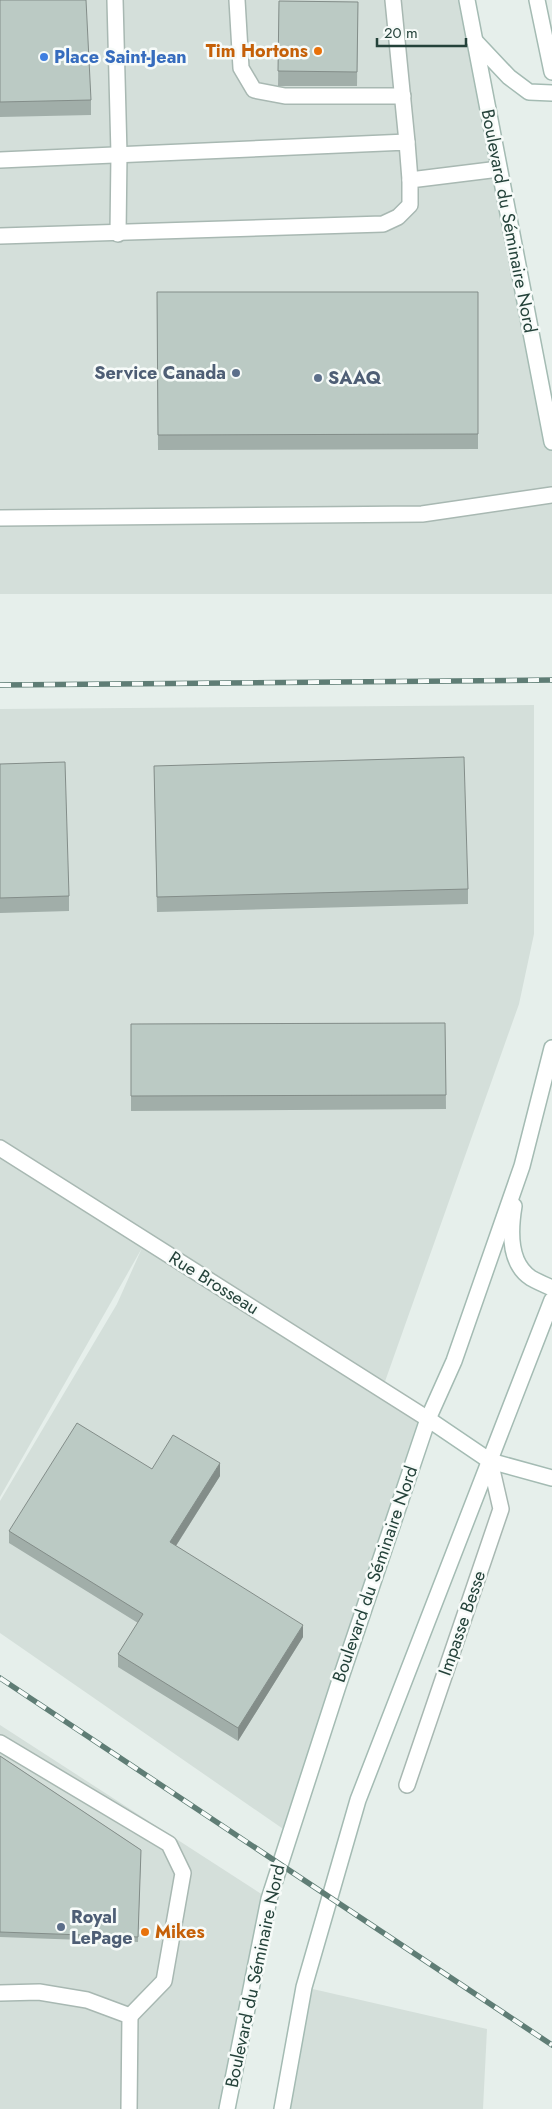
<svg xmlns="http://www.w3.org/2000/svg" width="552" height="2109" font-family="Jost,sans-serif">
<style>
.built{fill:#d4dfda}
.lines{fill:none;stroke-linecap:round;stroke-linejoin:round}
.lane-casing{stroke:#a8b8b2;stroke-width:18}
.street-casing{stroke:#a8b8b2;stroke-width:18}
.secondary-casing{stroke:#a4bbb3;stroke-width:18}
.lane{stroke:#fff;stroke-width:15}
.street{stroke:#fff;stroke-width:15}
.secondary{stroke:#fff;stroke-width:15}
.rail-casing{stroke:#5f7d75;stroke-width:5.5}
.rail{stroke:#f7fbf9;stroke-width:4;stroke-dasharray:11;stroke-linecap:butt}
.wall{fill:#a1aea9}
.shaded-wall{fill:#838d89}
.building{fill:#bbcac4;stroke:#838d89}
.food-dot{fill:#e8710a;stroke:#f7fbf9;stroke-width:2}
.shop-dot{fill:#3f7fe0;stroke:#f7fbf9;stroke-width:2}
.service-dot{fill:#5c6f8a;stroke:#f7fbf9;stroke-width:2}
.labels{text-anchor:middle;stroke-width:5;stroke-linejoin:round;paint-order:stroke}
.food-label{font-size:18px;font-weight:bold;fill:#c56008;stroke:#f7fbf9;text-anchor:end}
.shop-label{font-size:18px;font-weight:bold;fill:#366cbe;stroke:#f7fbf9;text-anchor:start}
.street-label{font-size:18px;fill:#24423a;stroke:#f7fbf9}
.service-label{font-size:18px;font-weight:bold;fill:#4e5e75;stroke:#f7fbf9;text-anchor:start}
</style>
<rect width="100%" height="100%" fill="#e6efeb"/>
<g class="built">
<path d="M 0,0 L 468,0 L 552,442 L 552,594 L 0,594 Z"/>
<path d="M 534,705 L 534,934 L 519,1004 L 382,1390 L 428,1419 L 289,1833 L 0,1633 L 0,1501 L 117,1304 L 142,1248 L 0,1497 L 0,709 Z"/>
<path d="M 0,1725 L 269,1899 L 227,2109 L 0,2109 Z"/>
<path d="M 304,1987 L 487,2029 L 483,2109 L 282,2109 Z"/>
</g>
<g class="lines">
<defs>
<g id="lane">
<path d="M 115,0 L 119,154 L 118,234"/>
<path d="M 237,0 L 241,68 L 254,90 L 285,96 L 403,96"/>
<path d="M 393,0 L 407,142"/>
<path d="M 0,160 L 407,142 L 410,180"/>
<path d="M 0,236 L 383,224 L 398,217 L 410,205 L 410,180 L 499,169"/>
<path d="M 0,518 L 422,514 L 552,495"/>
<path d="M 0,1743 L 169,1844 L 183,1873 L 164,1981 L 130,2016"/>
<path d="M 0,1993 L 39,1992 L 87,2000 L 130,2016 L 129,2109"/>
</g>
<g id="street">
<path d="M 0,1148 L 428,1419"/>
<path d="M 407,1785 L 501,1509 L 490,1461"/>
</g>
<g id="secondary">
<path d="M 467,0 L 552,442"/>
<path d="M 537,0 L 552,72"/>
<path d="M 474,40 L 509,77 L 529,92 L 552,93"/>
<path d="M 514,1206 C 510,1230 508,1263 531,1278 C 538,1282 545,1285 552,1288"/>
<path d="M 428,1419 L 490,1461 L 552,1478"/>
<path d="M 227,2109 L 269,1899 L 338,1686 L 428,1419 L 454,1361 L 522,1166 L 552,1048"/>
<path d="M 282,2109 L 304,1987 L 358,1800 L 552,1300"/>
</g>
</defs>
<use href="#lane" class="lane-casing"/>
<use href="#street" class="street-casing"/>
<use href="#secondary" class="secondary-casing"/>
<use href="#lane" class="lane"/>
<use href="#street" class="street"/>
<use href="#secondary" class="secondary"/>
<defs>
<g id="rail">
<path d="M 0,685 L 552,680"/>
<path d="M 0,1678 L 552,2045"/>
</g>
</defs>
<use href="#rail" class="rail-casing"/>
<use href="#rail" class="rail"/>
</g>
<g class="wall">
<path d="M 0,0 L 91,100 L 91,115 L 0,117 Z"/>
<path d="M 279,1 L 358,2 L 357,86 L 278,86 Z"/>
<path d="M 157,292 L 478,292 L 478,449 L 158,450 Z"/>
<path d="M 0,764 L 69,896 L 69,911 L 0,913 Z"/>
<path d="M 154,766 L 468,889 L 468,904 L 157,912 Z"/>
<path d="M 445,1023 L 446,1109 L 131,1111 L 131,1024 Z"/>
<path d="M 152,1469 L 220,1476 L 176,1546 L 303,1637 L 238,1741 L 118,1667 L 118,1654 L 138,1623 L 9,1543 L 9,1531 Z"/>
<path d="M 0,1756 L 141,1850 L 138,1942 L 0,1937 Z"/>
</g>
<g class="shaded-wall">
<path d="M 220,1463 L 220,1476 L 170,1555 L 170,1542 Z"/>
<path d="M 303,1625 L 303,1637 L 238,1741 L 238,1728 Z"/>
</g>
<g class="building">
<path d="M 0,0 L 86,0 L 91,100 L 0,102 Z"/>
<path d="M 279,1 L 358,2 L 357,72 L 278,71 Z"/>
<path d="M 157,292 L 478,292 L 478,434 L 158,435 Z"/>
<path d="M 464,757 L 468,889 L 157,897 L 154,766 Z"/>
<path d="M 65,762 L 69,896 L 0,898 L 0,764 Z"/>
<path d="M 445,1023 L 446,1095 L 131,1096 L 131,1024 Z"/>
<path d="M 77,1423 L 152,1469 L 173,1435 L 220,1463 L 170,1542 L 303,1625 L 238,1728 L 118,1654 L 143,1614 L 9,1531 Z"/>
<path d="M 0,1756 L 141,1850 L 138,1937 L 0,1932 Z"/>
</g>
<g class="food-dot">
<circle cx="318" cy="51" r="5"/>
<circle cx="145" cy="1932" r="5"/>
</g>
<circle class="shop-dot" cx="44" cy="57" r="5"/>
<g class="service-dot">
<circle cx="236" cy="373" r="5"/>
<circle cx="318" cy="378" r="5"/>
<circle cx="61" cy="1927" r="5"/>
</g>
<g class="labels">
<g class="food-label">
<text x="308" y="57">Tim Hortons</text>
<text x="155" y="1938" text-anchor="start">Mikes</text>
</g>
<g class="shop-label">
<text x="54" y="63">Place Saint-Jean</text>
</g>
<g class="street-label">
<text transform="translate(509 221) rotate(79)" y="6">Boulevard du Séminaire Nord</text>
<text transform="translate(214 1283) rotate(32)" y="6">Rue Brosseau</text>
<text transform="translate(375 1574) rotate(-71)" y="6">Boulevard du Séminaire Nord</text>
<text transform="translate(462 1623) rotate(-71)" y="6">Impasse Besse</text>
<text transform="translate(255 1976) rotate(-78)" y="6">Boulevard du Séminaire Nord</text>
</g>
<g class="service-label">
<text x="226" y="379" text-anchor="end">Service Canada</text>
<text x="328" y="384">SAAQ</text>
<text x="71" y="1923">Royal<tspan x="71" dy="21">LePage</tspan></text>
</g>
</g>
<path d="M377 38v8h89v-8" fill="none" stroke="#24423a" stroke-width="2.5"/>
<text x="384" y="38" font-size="15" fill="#24423a" stroke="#f7fbf9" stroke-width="4" paint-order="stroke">20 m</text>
</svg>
